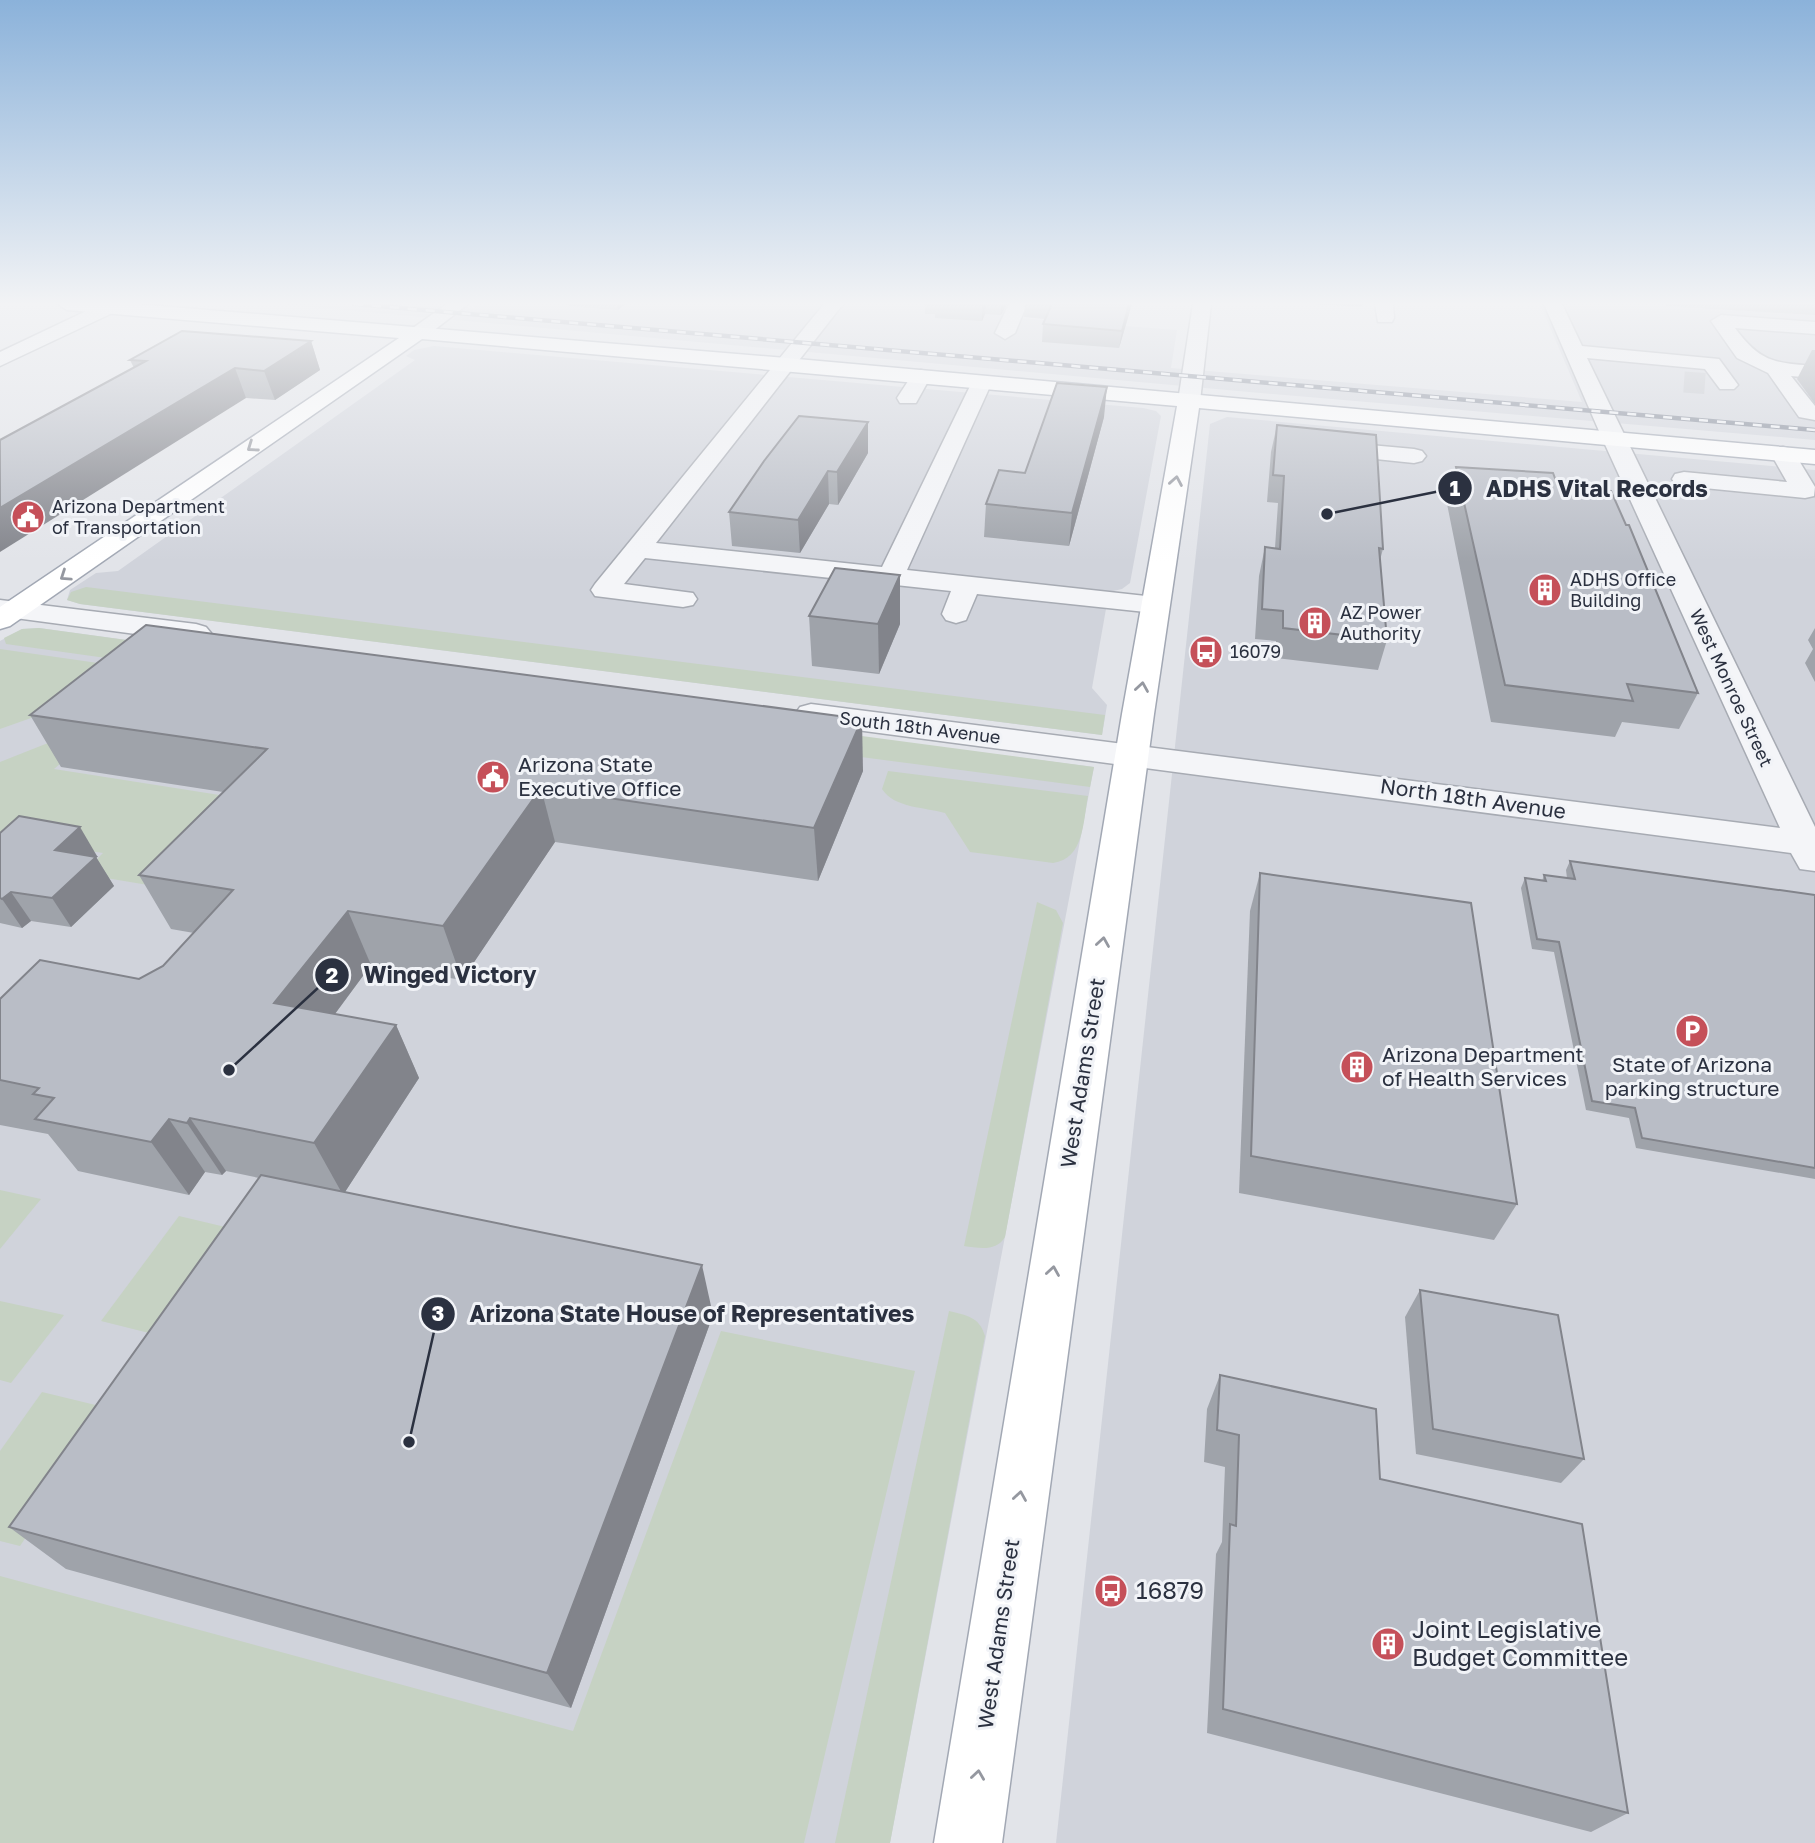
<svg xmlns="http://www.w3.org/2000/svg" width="1815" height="1843" font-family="'Golos Text',sans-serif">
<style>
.built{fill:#d0d3db}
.green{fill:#c6d2c3}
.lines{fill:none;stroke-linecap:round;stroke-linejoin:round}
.minor-tunnel{stroke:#bdc0c7;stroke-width:21;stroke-dasharray:21 10;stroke-linecap:butt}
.minor-casing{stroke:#a7abb3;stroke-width:3}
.major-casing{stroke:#a2a8b4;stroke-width:3}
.minor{fill:#f4f5f8;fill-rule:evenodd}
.major{fill:#fff;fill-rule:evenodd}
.rail-casing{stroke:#7c8392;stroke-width:4.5}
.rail{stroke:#f1f3f7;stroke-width:2.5;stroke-dasharray:9;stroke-linecap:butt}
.wall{fill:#9fa3aa}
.shaded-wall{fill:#82848b}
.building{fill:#b9bdc6;stroke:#82848b;stroke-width:2}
.oneway{stroke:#9598a0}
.labels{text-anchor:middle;stroke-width:6;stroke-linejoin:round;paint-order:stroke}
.far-poi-label{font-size:18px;fill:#2b3140;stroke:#f1f3f7;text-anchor:start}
.far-street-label{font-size:18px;fill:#2b3140;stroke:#f1f3f7}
.poi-label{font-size:21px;fill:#2b3140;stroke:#f1f3f7;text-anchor:start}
.street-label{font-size:21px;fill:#2b3140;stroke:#f1f3f7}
.near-poi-label{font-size:24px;fill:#2b3140;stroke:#f1f3f7;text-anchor:start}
.leader{fill:none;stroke:#2b3140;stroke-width:2.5}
.callout-dot{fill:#2b3140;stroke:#f1f3f7;stroke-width:2.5}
.mark-label{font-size:21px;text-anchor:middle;font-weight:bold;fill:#fff}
.callout-label{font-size:23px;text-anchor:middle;font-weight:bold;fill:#2b3140;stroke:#f1f3f7;stroke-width:6;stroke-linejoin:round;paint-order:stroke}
</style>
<rect width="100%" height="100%" fill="#e2e4e9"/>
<g class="built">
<path d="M 279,304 L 437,304 L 474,308 L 480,304 L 1010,304 L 1006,317 L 1177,330 L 1171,368 L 1582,402 L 1540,304 L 1815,304 L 1815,440 L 1238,391 Z"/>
<path d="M 434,346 L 1143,408 L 1156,411 L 1161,416 L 1130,583 L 1122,589 L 1109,592 L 1092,688 L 1107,705 L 1102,735 L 80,604 L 67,600 L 70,590 L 96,573 L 118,571 L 415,360 L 406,356 L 414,350 Z"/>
<path d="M 1227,417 L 1815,470 L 1815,1843 L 1056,1843 L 1210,424 Z"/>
<path d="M 39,628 L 397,677 L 1094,767 L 890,1843 L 0,1843 L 0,641 L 22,629 Z"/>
</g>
<g class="green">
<path d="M 86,587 L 1105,715 L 1102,735 L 80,604 L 67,600 L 71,592 Z"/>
<path d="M 39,628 L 397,677 L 378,696 L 6,644 L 4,638 L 22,629 Z"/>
<path d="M 0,649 L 161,672 L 0,729 Z"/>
<path d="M 630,705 L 1094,767 L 1090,787 L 617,725 Z"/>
<path d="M 53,741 L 82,745 L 54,769 L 245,799 L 160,887 L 82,874 L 103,853 L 38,843 L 0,858 L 0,762 Z"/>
<path d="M 888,771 L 1088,796 C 1083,822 1084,859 1053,863 L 970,852 L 945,813 C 924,807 894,808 882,789 Z"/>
<path d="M 1037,902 L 1056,910 L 1063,923 L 1005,1237 C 996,1252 979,1248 964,1246 Z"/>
<path d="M 0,1190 L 41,1199 L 0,1249 Z"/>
<path d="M 179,1216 L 238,1230 L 165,1337 L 101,1321 Z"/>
<path d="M 0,1301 L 64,1315 L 11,1383 L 0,1380 Z"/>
<path d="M 949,1311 C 966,1315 980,1317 985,1336 L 890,1843 L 835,1843 Z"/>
<path d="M 721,1331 L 915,1371 L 804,1843 L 0,1843 L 0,1576 L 573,1731 Z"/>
<path d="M 42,1392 L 112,1409 L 20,1546 L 0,1541 L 0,1451 Z"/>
</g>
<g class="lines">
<path class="minor-tunnel" d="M 1684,382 L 1712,384"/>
<defs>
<g id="minor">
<path d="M 101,304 L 125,304 L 123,308 L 0,366 L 0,352 Z"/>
<path d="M 447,304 L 468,304 L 424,338 L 410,338 L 407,334 L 410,330 Z"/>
<path d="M 824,304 L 843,304 L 656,543 L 882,567 L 972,382 L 975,378 L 989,378 L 992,382 L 907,570 L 1155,597 L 1165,599 L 1169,605 L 1165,611 L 1155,613 L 977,594 L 966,620 L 956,623 L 946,620 L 942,614 L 951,591 L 645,558 L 624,584 L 693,593 L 697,599 L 693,605 L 683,607 L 595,596 L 591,590 L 595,584 Z"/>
<path d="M 1009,304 L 1027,304 L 1015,333 L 1005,339 L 995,333 Z"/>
<path d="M 1193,304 L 1211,304 L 1200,401 L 1197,406 L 1181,406 L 1178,401 Z"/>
<path d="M 1375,304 L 1393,304 L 1394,318 L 1392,322 L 1378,322 Z"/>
<path d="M 1544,304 L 1562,304 L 1582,346 L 1719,359 L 1738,385 L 1734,389 L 1720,389 L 1705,369 L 1587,358 L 1815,827 L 1815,871 L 1800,869 L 1791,853 L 811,724 L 800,721 L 795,714 L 800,707 L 811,704 L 1780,828 L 1602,438 Z"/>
<path d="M 1721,315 L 1815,322 L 1815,334 L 1735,328 C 1760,362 1774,363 1815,366 L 1815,378 L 1791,376 L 1815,406 L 1815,420 L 1799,417 L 1768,373 L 1737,358 L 1711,321 Z"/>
<path d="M 921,370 L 928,372 L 931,376 L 916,403 L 900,403 L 897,398 L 914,372 Z"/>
<path d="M 1326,441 L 1414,449 L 1422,451 L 1426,456 L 1422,461 L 1414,463 L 1318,453 L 1314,448 L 1318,443 Z"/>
<path d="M 1783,447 L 1791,449 L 1795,454 L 1815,487 L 1814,496 L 1805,498 L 1684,486 L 1675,484 L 1672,479 L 1675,474 L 1684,472 L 1787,482 L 1771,454 L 1775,449 Z"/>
<path d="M 0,600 L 196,624 L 206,627 L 211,633 L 206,639 L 196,642 L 0,616 Z"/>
</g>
<path id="major" d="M 58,304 L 135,304 L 786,358 L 1815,450 L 1815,464 L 1199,408 L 1154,714 L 1002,1843 L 934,1843 L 1122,714 L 1177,406 L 422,339 L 10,626 L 0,629 L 0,607 L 399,338 L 67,310 Z"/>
</defs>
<use href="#minor" class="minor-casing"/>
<use href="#major" class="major-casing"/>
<use href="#minor" class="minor"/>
<use href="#major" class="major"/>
<defs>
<path id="rail" d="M 354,304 L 1815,430"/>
</defs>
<use href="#rail" class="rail-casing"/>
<use href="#rail" class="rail"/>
</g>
<g class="wall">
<path d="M 568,304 L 625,304 L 618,310 L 568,306 Z"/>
<path d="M 925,304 L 1007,304 L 1001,315 L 985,314 L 982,321 L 935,318 L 935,314 L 925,314 Z"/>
<path d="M 1025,304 L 1132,304 L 1119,348 L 1042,342 L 1043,324 L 1045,319 L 1024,317 Z"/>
<path d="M 1313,304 L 1364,304 L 1363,307 Z"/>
<path d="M 1665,304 L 1815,304 L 1815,315 L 1666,306 Z"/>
<path d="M 311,341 L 320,370 L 275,400 L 246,398 L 134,368 L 130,360 Z"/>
<path d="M 1812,350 L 1815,350 L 1815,404 L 1797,379 Z"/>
<path d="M 1104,417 L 1069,546 L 984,537 L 986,504 L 1025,473 Z"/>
<path d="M 1277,425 L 1383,549 L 1380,560 L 1387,640 L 1378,670 L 1276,658 L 1276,641 L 1255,639 L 1259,576 L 1265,547 L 1275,548 L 1278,503 L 1267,502 L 1271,452 Z"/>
<path d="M 868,453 L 838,505 L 829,504 L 800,553 L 732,546 L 729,512 Z"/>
<path d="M 1456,467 L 1558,486 L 1698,693 L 1679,729 L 1622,722 L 1615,737 L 1491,722 L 1446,499 Z"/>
<path d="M 809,616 L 900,624 L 879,674 L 812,666 Z"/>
<path d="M 1815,628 L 1815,682 L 1805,663 L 1813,649 L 1808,640 Z"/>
<path d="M 30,715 L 863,771 L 818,881 L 555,842 L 462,980 L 371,965 L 335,1014 L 396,1025 L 419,1078 L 345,1192 L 713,1315 L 571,1708 L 66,1569 L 9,1527 L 259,1178 L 226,1171 L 222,1175 L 205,1172 L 189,1195 L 78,1171 L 48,1134 L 0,1125 L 0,999 L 139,979 L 163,966 L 194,933 L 171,929 L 139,875 L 223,792 L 61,767 Z"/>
<path d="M 0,833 L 97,856 L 96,857 L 114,886 L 71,927 L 31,921 L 22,928 L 0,923 Z"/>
<path d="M 1570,861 L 1815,895 L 1815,1179 L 1636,1148 L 1629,1118 L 1586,1110 L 1554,952 L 1532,949 L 1521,888 L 1525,878 L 1542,881 L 1544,875 L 1567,878 L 1566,870 Z"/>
<path d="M 1260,873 L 1517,1204 L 1494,1240 L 1239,1193 L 1250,911 Z"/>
<path d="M 1420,1290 L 1584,1459 L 1561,1483 L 1416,1454 L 1405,1317 Z"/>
<path d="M 1220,1375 L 1380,1479 L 1628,1813 L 1591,1832 L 1207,1733 L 1216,1554 L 1222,1542 L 1225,1467 L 1204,1462 L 1207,1409 Z"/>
</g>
<g class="shaded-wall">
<path d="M 617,304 L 625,304 L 618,310 Z"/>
<path d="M 982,304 L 986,304 L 985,314 L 982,321 Z"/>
<path d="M 1001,304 L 1007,304 L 1001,315 Z"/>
<path d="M 1129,304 L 1132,304 L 1119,348 L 1122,331 Z"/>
<path d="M 311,341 L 320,370 L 275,400 L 264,371 Z"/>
<path d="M 235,368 L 246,398 L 0,552 L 0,508 Z"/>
<path d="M 1107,387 L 1104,417 L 1069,546 L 1072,513 Z"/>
<path d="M 868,422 L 868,453 L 838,505 L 837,472 Z"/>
<path d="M 828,471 L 829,504 L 800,553 L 798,520 Z"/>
<path d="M 900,575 L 900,624 L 879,674 L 878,624 Z"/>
<path d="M 862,719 L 863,771 L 818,881 L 814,828 Z"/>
<path d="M 541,788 L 555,842 L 462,980 L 443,926 Z"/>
<path d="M 80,827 L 97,856 L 73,879 L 55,850 Z"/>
<path d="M 96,857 L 114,886 L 71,927 L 52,898 Z"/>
<path d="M 11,892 L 31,921 L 22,928 L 2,899 Z"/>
<path d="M 348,911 L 371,965 L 303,1057 L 274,1003 Z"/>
<path d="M 396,1025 L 419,1078 L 343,1195 L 314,1143 Z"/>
<path d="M 190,1118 L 226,1171 L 222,1175 L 187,1123 Z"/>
<path d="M 169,1119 L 205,1172 L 189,1195 L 151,1142 Z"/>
<path d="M 702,1265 L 713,1315 L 571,1708 L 547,1673 Z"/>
</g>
<g class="building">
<path d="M 1052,304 L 1129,304 L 1122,331 L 1043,324 Z"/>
<path d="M 182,331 L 311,341 L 264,371 L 235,368 L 0,508 L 0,440 L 146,361 L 130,360 Z"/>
<path d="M 1057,383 L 1107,387 L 1072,513 L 986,504 L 999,470 L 1025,473 Z"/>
<path d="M 799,416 L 868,422 L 837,472 L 828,471 L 798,520 L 729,512 L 764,461 Z"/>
<path d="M 1277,425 L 1376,435 L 1383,549 L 1379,548 L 1387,640 L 1283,628 L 1283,611 L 1262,609 L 1265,547 L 1280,549 L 1284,476 L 1273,475 Z"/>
<path d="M 1456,467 L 1553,473 L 1558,486 L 1611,491 L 1626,525 L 1629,525 L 1698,693 L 1627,684 L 1633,701 L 1505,685 Z"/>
<path d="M 835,568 L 900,575 L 878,624 L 809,616 Z"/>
<path d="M 146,625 L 862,719 L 814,828 L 541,788 L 443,926 L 348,911 L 274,1003 L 396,1025 L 314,1143 L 190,1118 L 187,1123 L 169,1119 L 151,1142 L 35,1119 L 54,1098 L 33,1094 L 39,1088 L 0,1080 L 0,999 L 40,960 L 139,979 L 163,966 L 233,890 L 139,875 L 267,749 L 30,715 Z"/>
<path d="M 19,816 L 80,827 L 55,850 L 96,857 L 52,898 L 11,892 L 2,899 L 0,898 L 0,833 Z"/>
<path d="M 1570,861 L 1815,895 L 1815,1168 L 1642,1138 L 1635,1108 L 1592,1101 L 1559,942 L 1537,939 L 1525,878 L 1546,881 L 1544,875 L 1575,879 Z"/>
<path d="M 1260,873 L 1471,903 L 1517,1204 L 1251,1156 Z"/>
<path d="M 261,1175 L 702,1265 L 547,1673 L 9,1527 Z"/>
<path d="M 1420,1290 L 1558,1315 L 1584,1459 L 1433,1429 Z"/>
<path d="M 1220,1375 L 1376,1409 L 1380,1479 L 1582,1524 L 1628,1813 L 1223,1709 L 1230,1524 L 1236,1526 L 1239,1435 L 1217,1430 Z"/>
</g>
<defs><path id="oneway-chevron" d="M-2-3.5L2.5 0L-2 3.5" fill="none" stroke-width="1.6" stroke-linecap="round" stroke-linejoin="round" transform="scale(1.75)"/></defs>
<g class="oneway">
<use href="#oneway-chevron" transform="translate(252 447) rotate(145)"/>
<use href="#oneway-chevron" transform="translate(1176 481) rotate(-80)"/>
<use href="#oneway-chevron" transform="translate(65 576) rotate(146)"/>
<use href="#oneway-chevron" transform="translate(1142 687) rotate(-81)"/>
<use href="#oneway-chevron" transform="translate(1103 942) rotate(-81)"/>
<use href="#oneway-chevron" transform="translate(1053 1271) rotate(-81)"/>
<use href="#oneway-chevron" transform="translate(1020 1496) rotate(-81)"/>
<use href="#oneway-chevron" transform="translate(978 1775) rotate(-82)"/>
</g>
<linearGradient id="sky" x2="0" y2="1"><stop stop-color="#8bb2da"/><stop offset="0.54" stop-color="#f2f3f5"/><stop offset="1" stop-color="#f2f3f5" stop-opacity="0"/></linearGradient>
<rect width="1815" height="562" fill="url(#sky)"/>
<defs>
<symbol id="civic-disc" viewBox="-11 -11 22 22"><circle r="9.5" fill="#c55059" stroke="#f1f3f7"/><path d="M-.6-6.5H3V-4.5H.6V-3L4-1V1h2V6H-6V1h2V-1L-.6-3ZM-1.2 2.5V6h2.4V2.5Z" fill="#fff"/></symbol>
<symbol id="building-disc" viewBox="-11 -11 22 22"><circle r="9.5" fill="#c55059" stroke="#f1f3f7"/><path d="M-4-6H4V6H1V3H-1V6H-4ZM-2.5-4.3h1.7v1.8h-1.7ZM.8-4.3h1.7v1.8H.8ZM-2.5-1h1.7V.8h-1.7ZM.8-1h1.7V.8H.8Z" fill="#fff"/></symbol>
<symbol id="bus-disc" viewBox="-11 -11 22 22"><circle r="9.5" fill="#c55059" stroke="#f1f3f7"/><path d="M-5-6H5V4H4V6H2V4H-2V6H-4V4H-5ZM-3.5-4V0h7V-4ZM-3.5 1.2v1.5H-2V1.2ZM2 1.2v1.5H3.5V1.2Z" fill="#fff"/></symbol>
<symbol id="parking-disc" viewBox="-11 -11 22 22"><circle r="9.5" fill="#c55059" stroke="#f1f3f7"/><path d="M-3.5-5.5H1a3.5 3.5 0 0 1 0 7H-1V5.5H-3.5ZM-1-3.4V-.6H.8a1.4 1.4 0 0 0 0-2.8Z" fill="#fff"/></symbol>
</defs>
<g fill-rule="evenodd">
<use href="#civic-disc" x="9" y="498" width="38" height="38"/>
<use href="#building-disc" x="1526" y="571" width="38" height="38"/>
<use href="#building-disc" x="1296" y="604" width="38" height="38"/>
<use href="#bus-disc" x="1187" y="633" width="38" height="38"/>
<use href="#civic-disc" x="474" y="758" width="38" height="38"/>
<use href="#parking-disc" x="1673" y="1012" width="38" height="38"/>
<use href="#building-disc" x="1338" y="1048" width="38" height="38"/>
<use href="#bus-disc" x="1092" y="1572" width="38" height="38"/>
<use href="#building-disc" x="1369" y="1625" width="38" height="38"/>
</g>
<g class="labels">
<g class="far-poi-label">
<text x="52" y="513">Arizona Department<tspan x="52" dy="21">of Transportation</tspan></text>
<text x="1570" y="586">ADHS Office<tspan x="1570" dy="21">Building</tspan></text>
<text x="1340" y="619">AZ Power<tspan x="1340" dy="21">Authority</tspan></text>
<text x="1230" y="658">16079</text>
</g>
<g class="far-street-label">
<text transform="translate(1731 688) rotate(65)" y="6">West Monroe Street</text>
<text transform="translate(920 728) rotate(7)" y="6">South 18th Avenue</text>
</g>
<g class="poi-label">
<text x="518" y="772">Arizona State<tspan x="518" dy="24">Executive Office</tspan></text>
<text x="1382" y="1062">Arizona Department<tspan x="1382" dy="24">of Health Services</tspan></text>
<text x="1692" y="1072" text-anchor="middle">State of Arizona<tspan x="1692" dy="24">parking structure</tspan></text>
</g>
<g class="street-label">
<text transform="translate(1473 799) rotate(8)" y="7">North 18th Avenue</text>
<text transform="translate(1083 1073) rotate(-81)" y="7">West Adams Street</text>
<text transform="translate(999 1634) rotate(-82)" y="7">West Adams Street</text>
</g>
<g class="near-poi-label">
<text x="1136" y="1599">16879</text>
<text x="1412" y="1638">Joint Legislative<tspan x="1412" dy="28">Budget Committee</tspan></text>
</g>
</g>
<path class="leader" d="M1327 514L1455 488M229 1070L332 975M409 1442L438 1314"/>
<g class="callout-dot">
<circle cx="1327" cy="514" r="7"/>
<circle cx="229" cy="1070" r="7"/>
<circle cx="409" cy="1442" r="7"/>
<circle cx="1455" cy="488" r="18"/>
<circle cx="332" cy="975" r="18"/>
<circle cx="438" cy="1314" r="18"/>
</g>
<g class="mark-label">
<text x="1455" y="496">1</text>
<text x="332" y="983">2</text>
<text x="438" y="1321">3</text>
</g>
<g class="callout-label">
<text x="1597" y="497">ADHS Vital Records</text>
<text x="450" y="983">Winged Victory</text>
<text x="692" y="1322">Arizona State House of Representatives</text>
</g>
</svg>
